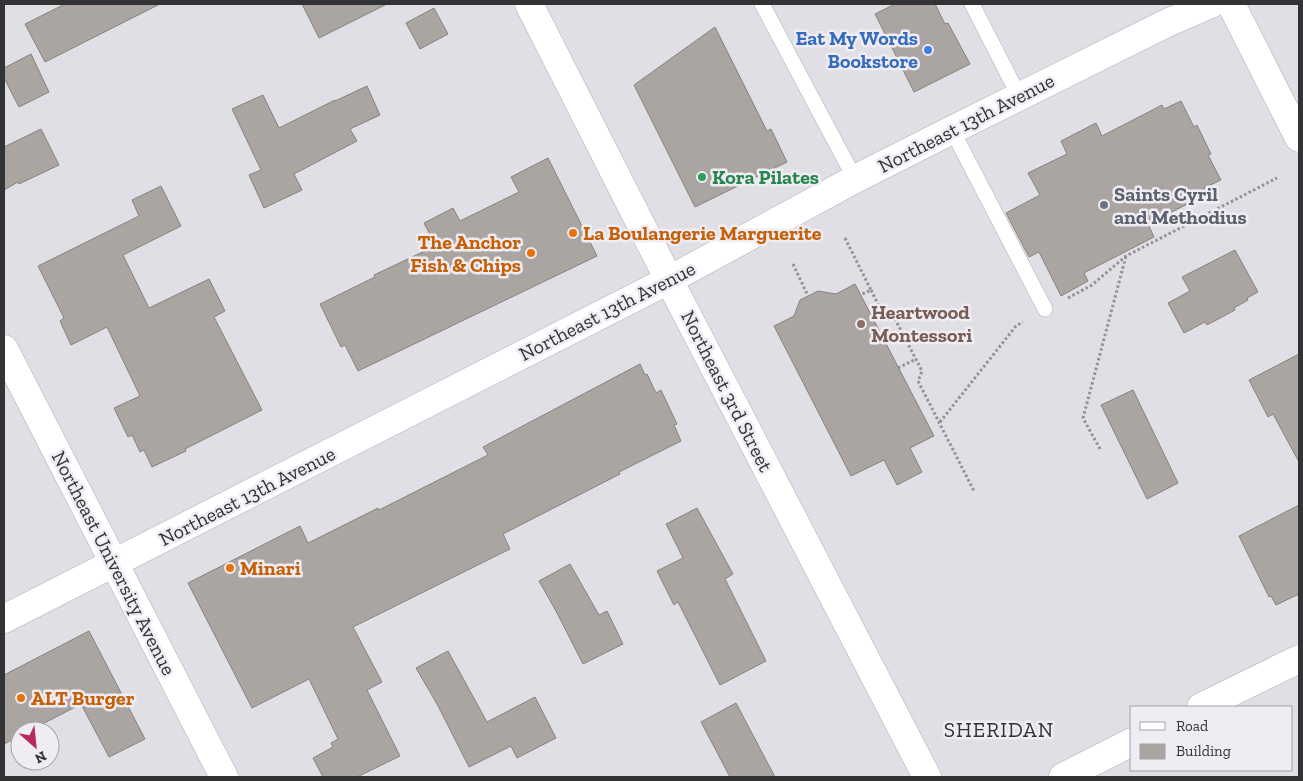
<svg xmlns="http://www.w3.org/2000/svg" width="1303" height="781" font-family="'Zilla Slab',serif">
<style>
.building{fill:#aba5a1;stroke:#88827e}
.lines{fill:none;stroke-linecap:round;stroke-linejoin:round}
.lane-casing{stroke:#aeacb3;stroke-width:16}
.street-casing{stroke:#aeacb3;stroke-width:29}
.secondary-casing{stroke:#aeacb3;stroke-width:29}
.path{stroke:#939196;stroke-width:3;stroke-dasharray:2.5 2.5;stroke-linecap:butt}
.lane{stroke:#fff;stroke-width:15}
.street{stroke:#fff;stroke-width:28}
.secondary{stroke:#fff;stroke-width:28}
.shop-dot{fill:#3f7fe0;stroke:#efecf3;stroke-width:2}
.leisure-dot{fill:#2e9e5b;stroke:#efecf3;stroke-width:2}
.worship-dot{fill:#6b7280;stroke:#efecf3;stroke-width:2}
.food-dot{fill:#e8710a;stroke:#efecf3;stroke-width:2}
.education-dot{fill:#8d6e63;stroke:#efecf3;stroke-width:2}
.labels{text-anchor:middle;stroke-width:5;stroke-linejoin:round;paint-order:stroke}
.shop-label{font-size:20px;font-weight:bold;fill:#366cbe;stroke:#efecf3;text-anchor:end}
.street-label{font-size:20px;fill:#333235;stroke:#efecf3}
.leisure-label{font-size:20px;font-weight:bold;fill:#27864d;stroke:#efecf3;text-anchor:start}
.worship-label{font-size:20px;font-weight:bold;fill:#5b616d;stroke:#efecf3;text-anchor:start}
.food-label{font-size:20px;font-weight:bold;fill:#c56008;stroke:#efecf3;text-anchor:start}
.education-label{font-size:20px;font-weight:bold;fill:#785e54;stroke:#efecf3;text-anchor:start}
.neighbourhood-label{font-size:21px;letter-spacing:1px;fill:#333235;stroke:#efecf3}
</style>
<rect width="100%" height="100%" fill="#e1dfe6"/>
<g class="building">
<path d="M 65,4 L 160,4 L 45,62 L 25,24 Z"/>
<path d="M 302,4 L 387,4 L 319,38 Z"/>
<path d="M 895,4 L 935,4 L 945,24 L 948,23 L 970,64 L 914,92 L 875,14 Z"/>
<path d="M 434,8 L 448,34 L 420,49 L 406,23 Z"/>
<path d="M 715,27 L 767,131 L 771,129 L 787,162 L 695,207 L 634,85 Z"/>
<path d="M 31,54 L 49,92 L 19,107 L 4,78 L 4,68 Z"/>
<path d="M 367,86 L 380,115 L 350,129 L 357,141 L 294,174 L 302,190 L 264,208 L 249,175 L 261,170 L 232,109 L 263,95 L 279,128 L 335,100 L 335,101 Z"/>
<path d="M 1181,101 L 1194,127 L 1197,125 L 1211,154 L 1208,155 L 1221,180 L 1204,188 L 1207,194 L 1148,224 L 1154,237 L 1084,273 L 1088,281 L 1061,296 L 1039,252 L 1029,257 L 1006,213 L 1040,195 L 1028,173 L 1067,154 L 1061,141 L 1096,123 L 1102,136 L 1162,105 L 1164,109 Z"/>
<path d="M 41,129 L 59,165 L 19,184 L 18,182 L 4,190 L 4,147 Z"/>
<path d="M 548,158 L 597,256 L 358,371 L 345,345 L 341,347 L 320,304 L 375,277 L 374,275 L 429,249 L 428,248 L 435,244 L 424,223 L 453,208 L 460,221 L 519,192 L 511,177 Z"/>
<path d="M 161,186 L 181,226 L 123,255 L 149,308 L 209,279 L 225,311 L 214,317 L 262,410 L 185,449 L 186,451 L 152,467 L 144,450 L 140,452 L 132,435 L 128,437 L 114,408 L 140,396 L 107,327 L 71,345 L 60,321 L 64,318 L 38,266 L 139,216 L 132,200 Z"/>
<path d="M 1235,250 L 1258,292 L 1247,298 L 1248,300 L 1234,308 L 1235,310 L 1207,325 L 1205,322 L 1184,333 L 1168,303 L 1190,291 L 1182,277 Z"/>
<path d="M 855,284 L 934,436 L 910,448 L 922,472 L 897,485 L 884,460 L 851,476 L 774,326 L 794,316 L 800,300 L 818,291 L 836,294 Z"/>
<path d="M 1299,354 L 1299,462 L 1273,414 L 1268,417 L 1249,380 Z"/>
<path d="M 640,364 L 645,375 L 647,374 L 656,393 L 661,390 L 677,424 L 674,425 L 681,441 L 619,472 L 620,474 L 503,534 L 510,549 L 353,627 L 382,682 L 367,690 L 400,756 L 357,777 L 323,777 L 313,758 L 333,747 L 331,743 L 338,739 L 309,679 L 252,708 L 188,583 L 300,526 L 308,543 L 378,508 L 379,510 L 488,455 L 483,447 Z"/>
<path d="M 1133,390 L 1178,483 L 1147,499 L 1101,405 Z"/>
<path d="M 1299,505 L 1299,594 L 1276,605 L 1271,596 L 1269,597 L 1239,536 Z"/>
<path d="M 697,508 L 733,574 L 725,579 L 766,661 L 720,685 L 678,602 L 674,605 L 657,571 L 683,558 L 666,524 Z"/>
<path d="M 570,564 L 599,615 L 607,611 L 623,644 L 583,664 L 556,611 L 539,581 Z"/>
<path d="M 89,631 L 145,739 L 109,757 L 81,704 L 29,731 L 20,731 L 20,736 L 4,744 L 4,675 Z"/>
<path d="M 448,651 L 487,722 L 535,697 L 556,738 L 517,758 L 511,746 L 469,767 L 437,704 L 416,668 Z"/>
<path d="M 736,703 L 775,777 L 730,777 L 701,722 Z"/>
</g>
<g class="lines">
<defs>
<g id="lane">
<path d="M 762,4 L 855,179"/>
<path d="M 972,4 L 1019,96"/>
<path d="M 952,130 L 1045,309"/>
</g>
<g id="street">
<path d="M 529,4 L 669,280 L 927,777"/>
<path d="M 4,619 L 669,280 L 855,179 L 952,130 L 1167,23 L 1211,4"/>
<path d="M 1201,707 L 1299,659"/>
<path d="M 1063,777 L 1132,742"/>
</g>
<g id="secondary">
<path d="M 1231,4 L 1299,138"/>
<path d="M 4,349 L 224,777"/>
</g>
</defs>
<use href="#lane" class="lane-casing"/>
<use href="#street" class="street-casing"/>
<use href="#secondary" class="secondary-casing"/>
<g class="path">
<path d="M 845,238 L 871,290 L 860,295"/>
<path d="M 793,264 L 808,296"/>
<path d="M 871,290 L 882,312 L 893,315 L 922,371 L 918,381 L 974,491"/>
<path d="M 1068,298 L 1092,285 L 1126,256 L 1277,178"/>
<path d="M 898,368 L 916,359"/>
<path d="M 940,422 L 1016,326 L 1023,322"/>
<path d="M 1100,449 L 1083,418 L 1126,256"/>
</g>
<use href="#lane" class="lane"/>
<use href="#street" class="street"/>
<use href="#secondary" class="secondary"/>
</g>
<circle class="shop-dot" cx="928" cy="50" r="5"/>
<circle class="leisure-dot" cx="702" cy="177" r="5"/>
<circle class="worship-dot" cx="1104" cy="205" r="5"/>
<g class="food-dot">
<circle cx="573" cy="233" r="5"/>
<circle cx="531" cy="253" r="5"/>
<circle cx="230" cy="568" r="5"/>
<circle cx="21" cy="698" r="5"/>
</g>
<circle class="education-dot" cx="861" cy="324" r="5"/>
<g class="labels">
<g class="shop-label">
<text x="918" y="45">Eat My Words<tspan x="918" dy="23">Bookstore</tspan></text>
</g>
<g class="street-label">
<text transform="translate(966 123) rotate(-27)" y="7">Northeast 13th Avenue</text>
<text transform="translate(607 311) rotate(-27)" y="7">Northeast 13th Avenue</text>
<text transform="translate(727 391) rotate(63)" y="7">Northeast 3rd Street</text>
<text transform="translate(247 496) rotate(-27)" y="7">Northeast 13th Avenue</text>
<text transform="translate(114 563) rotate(63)" y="7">Northeast University Avenue</text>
</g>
<g class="leisure-label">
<text x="712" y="184">Kora Pilates</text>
</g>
<g class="worship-label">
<text x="1114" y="201">Saints Cyril<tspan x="1114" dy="23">and Methodius</tspan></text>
</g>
<g class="food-label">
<text x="583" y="240">La Boulangerie Marguerite</text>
<text x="521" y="249" text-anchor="end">The Anchor<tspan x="521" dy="23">Fish &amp; Chips</tspan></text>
<text x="240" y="575">Minari</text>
<text x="31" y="705">ALT Burger</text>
</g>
<g class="education-label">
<text x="871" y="319">Heartwood<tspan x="871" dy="23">Montessori</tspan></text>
</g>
<g class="neighbourhood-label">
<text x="999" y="737">SHERIDAN</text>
</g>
</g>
<rect width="1303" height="781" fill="none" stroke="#333235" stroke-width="10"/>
<rect x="1130" y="706" width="162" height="65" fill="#efecf3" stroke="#a4a2a7"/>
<rect x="1140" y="722" width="25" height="8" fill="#ffffff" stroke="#a4a2a7"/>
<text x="1176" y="731" font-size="15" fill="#333235">Road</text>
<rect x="1140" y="744" width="25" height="15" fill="#aba5a1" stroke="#a4a2a7"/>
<text x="1176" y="756" font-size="15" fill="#333235">Building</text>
<g transform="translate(35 746) rotate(153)"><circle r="24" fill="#efecf3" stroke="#a4a2a7"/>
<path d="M0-4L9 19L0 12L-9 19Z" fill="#b82b5e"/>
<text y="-8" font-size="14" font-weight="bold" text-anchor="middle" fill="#333235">N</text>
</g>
</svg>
